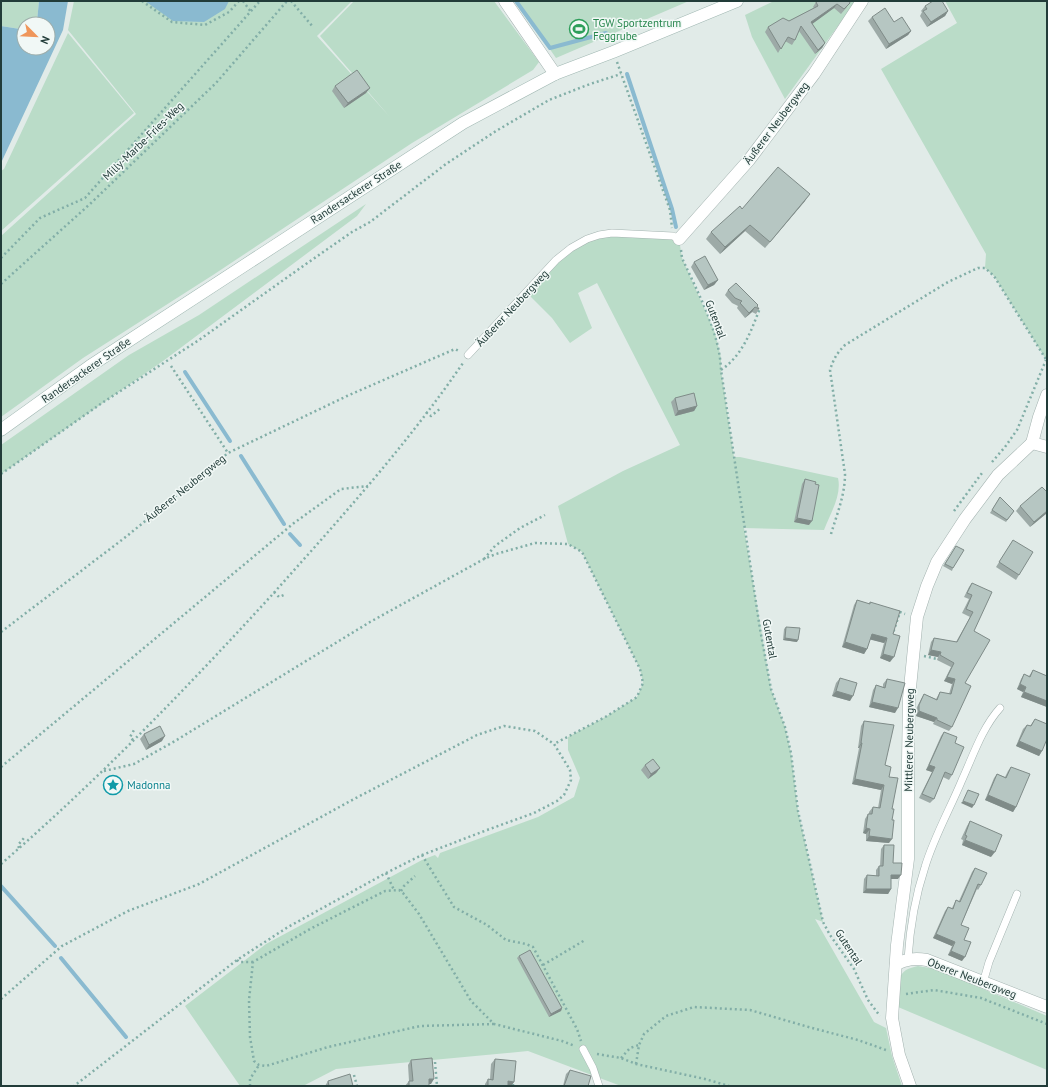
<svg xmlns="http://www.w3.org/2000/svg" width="1048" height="1087" font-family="'PT Sans',sans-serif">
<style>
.green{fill:#badcc8}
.water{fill:#8abad0}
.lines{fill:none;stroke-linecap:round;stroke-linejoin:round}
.stream{stroke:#8abad0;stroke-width:4}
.service-casing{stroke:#a4b3b0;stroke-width:8}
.minor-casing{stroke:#a4b3b0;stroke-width:13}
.secondary-casing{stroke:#a0b7b2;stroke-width:13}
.path{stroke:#82aea7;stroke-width:2.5;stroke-dasharray:2 3;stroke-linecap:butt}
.service{stroke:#fff;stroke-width:7}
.minor{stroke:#fff;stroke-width:12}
.secondary{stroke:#fff;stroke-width:12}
.wall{fill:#9daaa7}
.shaded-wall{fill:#7f8b88}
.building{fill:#b6c6c2;stroke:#7f8b88}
.labels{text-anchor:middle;stroke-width:3;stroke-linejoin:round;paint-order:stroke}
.leisure-label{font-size:11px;fill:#27864d;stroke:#f1f8f6;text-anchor:start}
.street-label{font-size:11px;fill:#223c39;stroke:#f1f8f6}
.culture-label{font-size:11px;fill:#0d838f;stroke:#f1f8f6;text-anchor:start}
</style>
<rect width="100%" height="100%" fill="#e1ebe8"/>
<g class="green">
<path d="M 1,1 L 39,1 L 37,21 L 31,24 L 24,24 L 24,27 L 20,29 L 1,26 Z"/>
<path d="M 74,1 L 352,1 L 317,36 L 389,116 L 320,36 L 354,1 L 494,1 L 539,62 L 533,70 L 412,143 L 213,275 L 83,358 L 1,417 L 1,236 L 136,114 L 68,30 Z"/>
<path d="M 517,1 L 689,1 L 556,58 Z"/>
<path d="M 774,1 L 856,1 L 785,99 L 752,37 L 745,15 Z"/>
<path d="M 945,1 L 1047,1 L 1047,361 L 994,276 L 985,268 L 986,254 L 881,69 L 957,23 Z"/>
<path d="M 68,33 L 134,113 L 1,231 L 1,171 L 4,169 Z"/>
<path d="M 366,204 L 357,216 L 163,361 L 1,474 L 1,445 L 129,355 L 199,315 Z"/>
<path d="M 612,233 L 679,239 L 682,258 L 715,333 L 721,358 L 721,370 L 734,457 L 740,457 L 838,478 C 842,495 830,514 824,530 L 744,528 L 771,689 L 785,727 L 791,753 L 798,811 L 823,922 L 815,919 L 874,1022 L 886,1028 L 892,1056 L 902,1086 L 621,1086 L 528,1051 L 336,1069 L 303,1086 L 240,1086 L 185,1006 L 266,944 L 422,860 L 435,855 L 438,858 L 440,853 L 538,817 L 574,797 L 580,778 L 568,750 L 568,737 L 607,716 L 637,697 L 643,683 L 640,669 L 582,552 L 568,544 L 558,506 L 623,471 L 680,445 L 597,283 L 578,293 L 592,328 L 570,343 L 552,318 L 526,292 L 571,248 Z"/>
<path d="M 918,966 L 936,969 L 1047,1016 L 1047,1070 L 898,1007 C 898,996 895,977 906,970 C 909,968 914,967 918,966 Z"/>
</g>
<g class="water">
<path d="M 39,1 L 68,1 L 63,30 L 1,163 L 1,26 L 20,29 L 24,27 L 24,48 L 48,48 L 48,24 L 31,24 L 37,21 Z"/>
<path d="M 145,1 L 229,1 L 225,9 L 204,22 L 173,21 Z"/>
</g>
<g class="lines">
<g class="stream">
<path d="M 516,1 L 550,48 L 606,33"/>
<path d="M 627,74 L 672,209 L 676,227"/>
<path d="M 185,372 L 230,441"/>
<path d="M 241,456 L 284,524"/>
<path d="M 290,534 L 300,545"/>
<path d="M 1,886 L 55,946"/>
<path d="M 61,958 L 126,1037"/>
</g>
<defs>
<g id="service">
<path d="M 468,355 L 556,260 L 571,248 L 587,239 L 599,235 L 612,233 L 673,236 L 679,239"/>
<path d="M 908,959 C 910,927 915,897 925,867 C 934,837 950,809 962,780 C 973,756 982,728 1000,708"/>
<path d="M 983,983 L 989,962 L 1017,894"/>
<path d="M 583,1049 L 593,1068 L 599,1086"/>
</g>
<g id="minor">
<path d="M 505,1 L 555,74"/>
<path d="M 679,239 L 749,160 L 814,74 L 862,1"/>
<path d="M 1032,443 L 1039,417 L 1047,395"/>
<path d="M 1032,443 L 1047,447"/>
<path d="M 896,964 C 907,959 915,958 927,960 L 1047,1007"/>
<path d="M 910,1086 L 899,1055 L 892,1018 L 897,945 L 908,859 L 908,761 L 909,698 L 917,617 L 927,586 L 937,562 L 965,519 L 998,475 L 1032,443"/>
</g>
<path id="secondary" d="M 1,430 L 90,366 L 463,123 L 555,74 L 613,52 L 737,1"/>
</defs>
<use href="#service" class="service-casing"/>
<use href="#minor" class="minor-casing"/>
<use href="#secondary" class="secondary-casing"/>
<g class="path">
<path d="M 142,1 L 172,22 L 205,25 L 229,12 L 239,1"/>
<path d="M 243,1 L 251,12"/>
<path d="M 291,1 L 313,27"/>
<path d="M 617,62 L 670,210 L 672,228"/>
<path d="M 681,250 L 682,258 C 697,291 720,333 721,370 L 760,629 L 771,689 L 785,727 L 791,753 L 798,811 L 823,922 L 830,935 L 854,969 L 868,1000 L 880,1016"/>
<path d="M 1,258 L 40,218 L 85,198 L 260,1"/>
<path d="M 1,284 L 90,204 L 216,83 L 287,1"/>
<path d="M 171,366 L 228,453"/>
<path d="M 721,370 C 743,355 751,331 760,308"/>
<path d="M 426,412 L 431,416 L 441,408"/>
<path d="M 992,462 L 1005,447 L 1017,430 L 1046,360"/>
<path d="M 1,474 L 102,403 L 199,340 L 306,264 L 352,232 L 370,222 L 446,164 L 496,131 L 549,100 L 590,84 L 621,74"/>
<path d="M 954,511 L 982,473"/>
<path d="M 831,534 C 837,514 845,495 845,474 L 830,370 C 833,360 837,353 845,345 L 948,282 L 978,268 L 985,268 L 994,276 L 1047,361"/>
<path d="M 484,559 L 495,546 L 520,528 L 545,515"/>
<path d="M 274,592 L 279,597 L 286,594"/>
<path d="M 1,632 L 127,536 L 228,453 L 347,396 L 455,349 L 459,351"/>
<path d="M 892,636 L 900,612 L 905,614"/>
<path d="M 924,656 L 937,659"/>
<path d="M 133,740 L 130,737 L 134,730"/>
<path d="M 1,767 L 294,523 L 341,489 L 368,486"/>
<path d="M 104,771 L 134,764 L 175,741 L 370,622 L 484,559 L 496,554 L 535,543 L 568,544 L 582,552 L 640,669 L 643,683 L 637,697 L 607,716 L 554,744"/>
<path d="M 19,848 L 18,845 L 24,838"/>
<path d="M 422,855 L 454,907 L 487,925 L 506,940 L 526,944 L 533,947 L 577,1029 L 581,1041"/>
<path d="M 1,864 C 97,781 185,690 271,596 C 338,521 406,446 463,363"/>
<path d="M 386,873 L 394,890"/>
<path d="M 401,891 L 404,886 L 415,876"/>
<path d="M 237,960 L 239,962 L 253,962"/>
<path d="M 543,965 L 585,940"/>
<path d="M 906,994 L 934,990 L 981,998 L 1047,1024"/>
<path d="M 1,999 L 62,946 L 128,911 L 199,884 L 354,799 L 477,735 L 504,726 L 535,731 L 554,744 L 570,770 L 571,780 L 564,795 L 557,801 L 534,813 L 487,830 L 422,855 L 386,873 L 288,927 L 237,960 L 74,1086"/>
<path d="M 494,1024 L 420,1026 L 328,1047 L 266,1066 L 259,1065 L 254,1061 L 250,1037 L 249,1000 L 253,962 L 310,929 L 385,891 L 399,890 L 403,893 L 419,914 L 471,1001 L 494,1024 L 562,1041 L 575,1046"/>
<path d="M 597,1054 L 621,1058 L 636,1064 L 705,1079 L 729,1086"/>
<path d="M 621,1058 L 630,1048 L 639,1045"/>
<path d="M 435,1062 L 437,1086"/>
<path d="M 636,1064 L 639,1045 L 644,1034 L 666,1016 L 694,1007 L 750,1010 L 812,1028 L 858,1040 L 886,1050"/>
<path d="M 354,1075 L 357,1086"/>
<path d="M 250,1086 L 250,1079 L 259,1065"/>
<path d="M 513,1086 L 513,1080"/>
</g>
<use href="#service" class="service"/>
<use href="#minor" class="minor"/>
<use href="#secondary" class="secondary"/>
</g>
<g class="wall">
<path d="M 849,1 L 847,7 L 841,14 L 834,8 L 812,24 L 825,43 L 822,48 L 815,54 L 799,31 L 795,40 L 792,45 L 785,41 L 778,53 L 765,32 L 768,27 L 789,21 L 814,8 L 813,7 L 816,2 Z"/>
<path d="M 925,6 L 948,11 L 945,16 L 927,27 L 920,16 L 922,12 L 921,11 Z"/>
<path d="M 872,17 L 894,22 L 911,31 L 908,35 L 886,49 L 868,21 Z"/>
<path d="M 335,86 L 366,93 L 344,108 L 332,91 Z"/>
<path d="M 805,201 L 765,248 L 745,231 L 720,254 L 706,239 L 711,232 L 742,209 Z"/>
<path d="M 694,262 L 718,280 L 714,285 L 704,290 L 691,267 Z"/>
<path d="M 728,290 L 757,306 L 759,309 L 756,314 L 752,312 L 745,318 L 737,308 L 738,306 L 732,303 L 725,295 Z"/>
<path d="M 675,398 L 697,406 L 694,411 L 675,416 L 671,402 Z"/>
<path d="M 805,479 L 809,525 L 794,522 L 802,484 Z"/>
<path d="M 1000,497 L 1014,511 L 1006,522 L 990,513 Z"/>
<path d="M 1020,506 L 1047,513 L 1030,527 L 1016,511 Z"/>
<path d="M 1013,540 L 1019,575 L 1016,580 L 996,567 Z"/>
<path d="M 956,546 L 953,568 L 952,571 L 943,566 Z"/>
<path d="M 972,583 L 974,631 L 965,683 L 952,727 L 949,731 L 933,724 L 934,722 L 916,716 L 916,709 L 921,699 L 924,694 L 936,699 L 940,692 L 949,694 L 952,684 L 944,681 L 951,667 L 937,660 L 938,657 L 928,655 L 931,642 L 934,638 L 956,642 L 970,617 L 962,613 L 969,599 L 964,597 L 969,587 Z"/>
<path d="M 857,600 L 869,604 L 870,602 L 893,634 L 890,662 L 880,658 L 884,643 L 870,639 L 867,649 L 864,654 L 842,647 L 854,605 Z"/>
<path d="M 786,627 L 797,642 L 783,640 L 784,629 Z"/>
<path d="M 1033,670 L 1047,676 L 1047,707 L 1021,697 L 1023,692 L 1017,689 L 1021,679 L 1024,674 L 1029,676 Z"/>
<path d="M 840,678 L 850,701 L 832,696 L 836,683 Z"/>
<path d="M 887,679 L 895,713 L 869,707 L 873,690 L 876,685 L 883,687 L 883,684 Z"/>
<path d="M 1035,719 L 1042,751 L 1039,756 L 1016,746 L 1023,729 L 1027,725 L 1030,726 Z"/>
<path d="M 864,721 L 885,765 L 889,777 L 892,809 L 889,843 L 866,841 L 866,834 L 863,833 L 865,819 L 868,814 L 869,814 L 869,812 L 873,807 L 878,808 L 881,790 L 852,784 L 859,748 L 858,748 L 861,726 Z"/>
<path d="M 944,732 L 955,743 L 952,775 L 949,780 L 943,777 L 934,799 L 930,803 L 919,798 L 932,772 L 926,770 L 941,736 Z"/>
<path d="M 144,734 L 162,741 L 146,750 L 140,739 Z"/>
<path d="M 645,765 L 660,768 L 656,773 L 648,779 L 641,770 Z"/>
<path d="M 1011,767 L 1016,807 L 1013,812 L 985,800 L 994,778 L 997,774 L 1005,777 L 1008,771 Z"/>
<path d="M 970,821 L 991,857 L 962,845 L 963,840 L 961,839 L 967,826 Z"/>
<path d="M 884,845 L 893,863 L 898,879 L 891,879 L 891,889 L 888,894 L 863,893 L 864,879 L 867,875 L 876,876 L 876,870 L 879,866 L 880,866 L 881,849 Z"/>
<path d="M 975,868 L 981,885 L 978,890 L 977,889 L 961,925 L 964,940 L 962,961 L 948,955 L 952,946 L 933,938 L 945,911 L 948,907 L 952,908 L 956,900 L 959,901 L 972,872 Z"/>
<path d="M 519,956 L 562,1008 L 561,1011 L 549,1017 L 517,958 Z"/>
<path d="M 495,1059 L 514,1082 L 511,1086 L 485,1086 L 485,1084 L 488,1079 L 490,1079 L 491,1064 Z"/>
<path d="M 411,1060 L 431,1084 L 429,1084 L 429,1086 L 405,1086 L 409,1081 L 408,1065 Z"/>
<path d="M 570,1070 L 588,1086 L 563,1086 L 566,1074 Z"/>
<path d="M 328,1081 L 353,1086 L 325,1086 Z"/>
</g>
<g class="shaded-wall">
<path d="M 837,4 L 834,8 L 808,27 L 811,22 Z"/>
<path d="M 948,11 L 945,16 L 927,27 L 931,22 Z"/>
<path d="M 911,31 L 908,35 L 886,49 L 889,44 Z"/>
<path d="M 825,43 L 822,48 L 815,54 L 818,50 Z"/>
<path d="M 370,88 L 366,93 L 344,108 L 348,103 Z"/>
<path d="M 810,194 L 805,201 L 765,248 Z"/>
<path d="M 750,225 L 745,231 L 720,254 L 725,247 Z"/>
<path d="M 718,280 L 714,285 L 704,290 L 708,285 Z"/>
<path d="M 755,307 L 752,312 L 745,318 L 749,313 Z"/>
<path d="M 697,406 L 694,411 L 675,416 L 678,411 Z"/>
<path d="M 1047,511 L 1047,513 L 1030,527 L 1034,522 Z"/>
<path d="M 797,518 L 812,521 L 809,525 L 794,522 Z"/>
<path d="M 872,634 L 887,638 L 884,643 L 868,639 Z"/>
<path d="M 785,638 L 798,640 L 797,642 L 783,640 Z"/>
<path d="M 845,642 L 867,649 L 864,654 L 842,647 Z"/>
<path d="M 931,650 L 941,652 L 938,657 L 928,655 Z"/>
<path d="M 883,654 L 894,657 L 890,662 L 880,658 Z"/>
<path d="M 947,677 L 955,679 L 952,684 L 944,681 Z"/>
<path d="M 1020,684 L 1026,687 L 1023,692 L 1017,689 Z"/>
<path d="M 836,691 L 853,696 L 850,701 L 832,696 Z"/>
<path d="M 1024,692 L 1047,701 L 1047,707 L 1021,697 Z"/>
<path d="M 872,702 L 898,708 L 895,713 L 869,707 Z"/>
<path d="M 919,711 L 937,718 L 934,722 L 916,716 Z"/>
<path d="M 165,736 L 162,741 L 146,750 L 149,745 Z"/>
<path d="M 1019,741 L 1042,751 L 1039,756 L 1016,746 Z"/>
<path d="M 861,743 L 862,743 L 859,748 L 858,748 Z"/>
<path d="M 929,765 L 935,767 L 932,772 L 926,770 Z"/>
<path d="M 660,768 L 656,773 L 648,779 L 651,774 Z"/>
<path d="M 855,779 L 884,785 L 881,790 L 852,784 Z"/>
<path d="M 988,795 L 1016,807 L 1013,812 L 985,800 Z"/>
<path d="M 963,801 L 974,805 L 972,808 L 961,803 Z"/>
<path d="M 866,828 L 870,829 L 866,834 L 863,833 Z"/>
<path d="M 869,836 L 892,839 L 889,843 L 866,841 Z"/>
<path d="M 965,840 L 995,852 L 991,857 L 962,845 Z"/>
<path d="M 891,875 L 901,875 L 898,879 L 889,879 Z"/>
<path d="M 866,889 L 891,889 L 888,894 L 863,893 Z"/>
<path d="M 936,934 L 955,942 L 952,946 L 933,938 Z"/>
<path d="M 951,951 L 965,957 L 962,961 L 948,955 Z"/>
<path d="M 562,1008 L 561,1011 L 549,1017 L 551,1014 Z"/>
<path d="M 429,1079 L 434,1079 L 431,1084 L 425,1084 Z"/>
<path d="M 508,1081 L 514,1082 L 511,1086 L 505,1086 Z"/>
</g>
<g class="building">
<path d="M 818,1 L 849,1 L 850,3 L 844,9 L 837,4 L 811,22 L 825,43 L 818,50 L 801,26 L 795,40 L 788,37 L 781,49 L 768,27 L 783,18 L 789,21 L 818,6 L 816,2 Z"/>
<path d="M 933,1 L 942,1 L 948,11 L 931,22 L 923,11 L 927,9 L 925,6 Z"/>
<path d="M 885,8 L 894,22 L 902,17 L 911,31 L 889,44 L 872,17 Z"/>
<path d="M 357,70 L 370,88 L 348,103 L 335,86 Z"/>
<path d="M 778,167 L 810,194 L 770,242 L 750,225 L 725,247 L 711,232 L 740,206 L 742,209 Z"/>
<path d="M 705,256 L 718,280 L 708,285 L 694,262 Z"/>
<path d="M 736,283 L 758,305 L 757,306 L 759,309 L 755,307 L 749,313 L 740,303 L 742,301 L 735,298 L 728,290 Z"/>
<path d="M 694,393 L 697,406 L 678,411 L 675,398 Z"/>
<path d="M 805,479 L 816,482 L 815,484 L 819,485 L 812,521 L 797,518 Z"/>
<path d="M 1042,487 L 1047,492 L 1047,511 L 1034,522 L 1020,506 Z"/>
<path d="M 1000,497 L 1014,511 L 1007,520 L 992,510 Z"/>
<path d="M 1013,540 L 1033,552 L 1019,575 L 999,562 Z"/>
<path d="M 956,546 L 964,550 L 953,568 L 945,564 Z"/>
<path d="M 972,583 L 992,592 L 974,631 L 990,640 L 965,683 L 971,686 L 952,727 L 937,720 L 937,718 L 919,711 L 919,705 L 924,694 L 937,700 L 940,692 L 951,694 L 955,679 L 947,677 L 954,663 L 940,655 L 941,652 L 931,650 L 934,638 L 957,642 L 973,612 L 966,609 L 972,595 L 967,593 Z"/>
<path d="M 857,600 L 870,604 L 870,602 L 900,611 L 893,634 L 900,636 L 894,657 L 883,654 L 887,638 L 872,634 L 867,649 L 845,642 Z"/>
<path d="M 786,627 L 800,628 L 798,640 L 785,638 Z"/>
<path d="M 1033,670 L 1047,676 L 1047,701 L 1024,692 L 1026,687 L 1020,684 L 1024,674 L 1030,677 Z"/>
<path d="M 840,678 L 857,683 L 853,696 L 836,691 Z"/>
<path d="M 887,679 L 905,683 L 898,708 L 872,702 L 876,685 L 885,688 Z"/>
<path d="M 1035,719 L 1047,724 L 1047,739 L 1042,751 L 1019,741 L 1027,725 L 1031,726 Z"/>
<path d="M 864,721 L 894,725 L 885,765 L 891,767 L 889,777 L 898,778 L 892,809 L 894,809 L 892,820 L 894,820 L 892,839 L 869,836 L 870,829 L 866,828 L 868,814 L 872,814 L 873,807 L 880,808 L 884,785 L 855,779 L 862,743 L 861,743 Z"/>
<path d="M 160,726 L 165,736 L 149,745 L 144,734 Z"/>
<path d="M 944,732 L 957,737 L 955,743 L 964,747 L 952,775 L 945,772 L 934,799 L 922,794 L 935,767 L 929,765 Z"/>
<path d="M 653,759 L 660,768 L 651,774 L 645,765 Z"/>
<path d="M 1011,767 L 1030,774 L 1016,807 L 988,795 L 997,774 L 1006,778 Z"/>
<path d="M 968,790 L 979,794 L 974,805 L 963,801 Z"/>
<path d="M 970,821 L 1002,835 L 995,852 L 965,840 L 967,836 L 965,835 Z"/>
<path d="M 884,845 L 894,845 L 893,863 L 902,863 L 901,875 L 891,875 L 891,889 L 866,889 L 867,875 L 879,876 L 879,866 L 883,866 Z"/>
<path d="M 975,868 L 987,873 L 981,885 L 978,884 L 961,925 L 969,928 L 964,940 L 971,942 L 965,957 L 951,951 L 955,942 L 936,934 L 948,907 L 953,909 L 956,900 L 960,902 Z"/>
<path d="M 530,950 L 562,1008 L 551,1014 L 519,956 Z"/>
<path d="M 432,1058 L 434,1079 L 429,1079 L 429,1086 L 409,1086 L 409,1081 L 413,1081 L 411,1060 Z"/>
<path d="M 495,1059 L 516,1061 L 514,1082 L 508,1081 L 508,1086 L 488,1086 L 488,1079 L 493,1080 Z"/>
<path d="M 570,1070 L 591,1076 L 588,1086 L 564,1086 Z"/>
<path d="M 350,1074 L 353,1086 L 329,1086 L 328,1081 Z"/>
</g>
<defs>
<symbol id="stadium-ring" viewBox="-11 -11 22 22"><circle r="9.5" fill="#f1f8f6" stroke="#2e9e5b" stroke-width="1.5"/><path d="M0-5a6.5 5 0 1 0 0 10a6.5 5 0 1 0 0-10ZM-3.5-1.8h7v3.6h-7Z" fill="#2e9e5b"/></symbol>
<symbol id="sight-ring" viewBox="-11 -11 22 22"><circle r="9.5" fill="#f1f8f6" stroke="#0f9aa8" stroke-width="1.5"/><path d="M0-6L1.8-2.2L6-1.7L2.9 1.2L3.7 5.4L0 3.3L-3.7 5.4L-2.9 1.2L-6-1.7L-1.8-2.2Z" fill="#0f9aa8"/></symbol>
</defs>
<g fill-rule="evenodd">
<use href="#stadium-ring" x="568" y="18" width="22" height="22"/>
<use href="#sight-ring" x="102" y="774" width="22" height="22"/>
</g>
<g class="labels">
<g class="leisure-label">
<text x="593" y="27">TGW Sportzentrum<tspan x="593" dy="13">Feggrube</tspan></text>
</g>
<g class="street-label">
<text transform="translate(776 123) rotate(-53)" y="4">Äußerer Neubergweg</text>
<text transform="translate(143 141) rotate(-44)" y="4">Milly-Marbe-Fries-Weg</text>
<text transform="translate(356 192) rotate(-33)" y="4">Randersackerer Straße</text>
<text transform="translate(512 308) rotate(-47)" y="4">Äußerer Neubergweg</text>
<text transform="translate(716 319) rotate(69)" y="4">Gutental</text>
<text transform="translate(86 370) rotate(-35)" y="4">Randersackerer Straße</text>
<text transform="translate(185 488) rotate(-39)" y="4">Äußerer Neubergweg</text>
<text transform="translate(770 639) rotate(80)" y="4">Gutental</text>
<text transform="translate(909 740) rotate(-89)" y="4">Mittlerer Neubergweg</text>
<text transform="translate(849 947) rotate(57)" y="4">Gutental</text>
<text transform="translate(972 978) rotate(21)" y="4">Oberer Neubergweg</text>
</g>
<g class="culture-label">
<text x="127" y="789">Madonna</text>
</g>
</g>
<rect width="1048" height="1087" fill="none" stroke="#223c39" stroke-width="4"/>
<g transform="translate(36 36) rotate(114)"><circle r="19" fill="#f1f8f6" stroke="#9eadaa"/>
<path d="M0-3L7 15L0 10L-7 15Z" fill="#ef965b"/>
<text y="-6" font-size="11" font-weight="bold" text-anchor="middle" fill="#223c39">N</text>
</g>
</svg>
